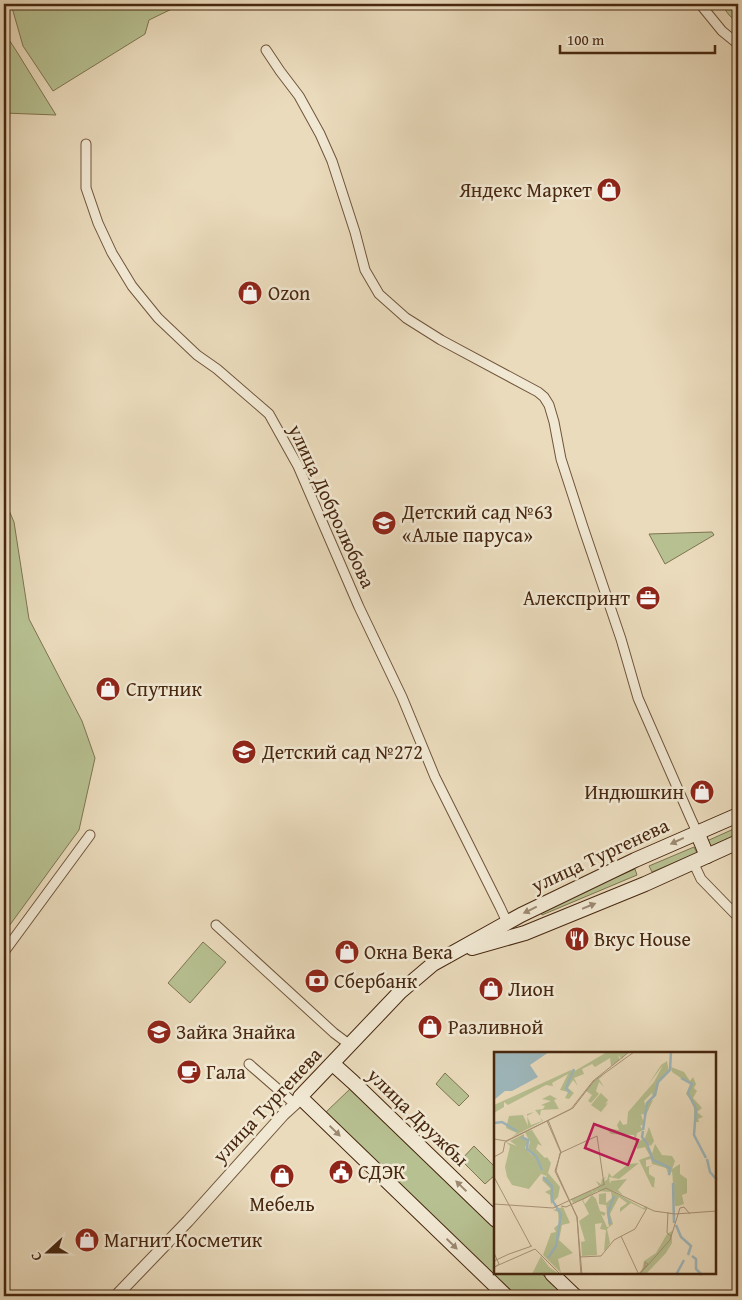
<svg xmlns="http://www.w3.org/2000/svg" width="742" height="1300" font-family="'Gentium Book Plus',serif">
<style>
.green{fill:#b7c091;stroke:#7f7450}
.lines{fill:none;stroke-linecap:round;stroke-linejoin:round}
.minor-casing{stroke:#70543a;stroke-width:11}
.tertiary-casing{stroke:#70543a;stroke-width:13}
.secondary-casing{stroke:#47270f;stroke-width:16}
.minor{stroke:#f1e8d3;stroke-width:9}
.tertiary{stroke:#f1e8d3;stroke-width:11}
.secondary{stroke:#f1e8d3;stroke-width:14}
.oneway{fill:#9c8871}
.labels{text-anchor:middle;stroke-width:5;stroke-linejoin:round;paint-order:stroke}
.poi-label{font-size:20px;fill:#47270f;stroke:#f1e8d3;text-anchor:start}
.street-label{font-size:20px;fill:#47270f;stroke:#f1e8d3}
.inset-river{fill:none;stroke:#9eb8bd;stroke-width:2.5}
.inset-road{fill:none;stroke:#a99377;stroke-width:1}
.view{fill:#c2185b;fill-opacity:0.15;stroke:#c2185b;stroke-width:2.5}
.inset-edge{fill:none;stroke:#47270f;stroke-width:2.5}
</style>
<rect width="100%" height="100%" fill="#eadbbc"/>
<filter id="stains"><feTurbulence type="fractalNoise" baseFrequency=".004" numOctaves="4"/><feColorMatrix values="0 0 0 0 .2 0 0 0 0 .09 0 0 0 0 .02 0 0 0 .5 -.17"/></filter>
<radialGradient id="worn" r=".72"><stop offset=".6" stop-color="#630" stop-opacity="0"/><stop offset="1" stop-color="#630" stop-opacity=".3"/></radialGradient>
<g class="green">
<path d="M 11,4 L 182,4 L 149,20 L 145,34 L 53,91 L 23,46 Z"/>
<path d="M 721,4 L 738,4 L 738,23 L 729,15 Z"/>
<path d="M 4,32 L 17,52 L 56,115 L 4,113 Z"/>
<path d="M 4,499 L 14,522 L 29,619 L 82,721 L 95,758 L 79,830 L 4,933 Z"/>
<path d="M 712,532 L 714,535 L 665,564 L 649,534 Z"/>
<path d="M 738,827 L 738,834 L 709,847 L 707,841 Z"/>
<path d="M 694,847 L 697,853 L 652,872 L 649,866 Z"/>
<path d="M 635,869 L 637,875 L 542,915 L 540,910 Z"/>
<path d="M 203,942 L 226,962 L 190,1003 L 168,983 Z"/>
<path d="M 445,1073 L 469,1096 L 459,1106 L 436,1084 Z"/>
<path d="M 350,1089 L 496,1229 L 496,1274 L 542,1274 L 565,1296 L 516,1296 L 325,1113 Z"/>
<path d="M 474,1146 L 496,1168 L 496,1174 L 485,1184 L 461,1160 Z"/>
</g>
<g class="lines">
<defs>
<g id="minor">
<path d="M 700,4 L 722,31 L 738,44"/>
<path d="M 266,50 L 280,71 L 299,96 L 320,134 L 332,161 L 355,232 L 365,270 L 379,294 L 406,318 L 441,340 L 538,392 L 544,397 L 549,405 L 554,422 L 561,459 L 583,527 L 621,639 L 638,698 L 691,819 L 697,832"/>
<path d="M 86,144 L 86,188 L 98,223 L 112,253 L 132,286 L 158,318 L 197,355 L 217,369 L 269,414 L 298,466 L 359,607 L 402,697 L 435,777 L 500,907 L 507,922"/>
<path d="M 693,862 L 701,879 L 738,917"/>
<path d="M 216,925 L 334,1033 L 350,1045"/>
<path d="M 4,952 L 90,835"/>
<path d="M 249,1064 L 295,1104"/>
</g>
<path id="tertiary" d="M 116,1296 L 188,1221 L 283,1115 L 295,1104 L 300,1097"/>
<g id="secondary">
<path d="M 697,832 L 707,856"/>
<path d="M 472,948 L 525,933 L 645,884 L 738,842"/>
<path d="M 333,1064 L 353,1082 L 496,1220"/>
<path d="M 552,1274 L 575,1296"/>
<path d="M 506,1296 L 300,1097 L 400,992 L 433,964 L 521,915 L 635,860 L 738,815"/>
</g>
</defs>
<use href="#minor" class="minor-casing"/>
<use href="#tertiary" class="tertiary-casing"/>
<use href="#secondary" class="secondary-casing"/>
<use href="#minor" class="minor"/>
<use href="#tertiary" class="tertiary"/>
<use href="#secondary" class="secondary"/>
</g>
<defs><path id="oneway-solid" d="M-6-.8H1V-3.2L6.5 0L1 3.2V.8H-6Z" transform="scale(1.25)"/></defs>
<g class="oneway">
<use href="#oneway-solid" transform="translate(677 841) rotate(155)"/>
<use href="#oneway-solid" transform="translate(589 906) rotate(-22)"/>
<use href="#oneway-solid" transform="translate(530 910) rotate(154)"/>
<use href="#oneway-solid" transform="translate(335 1131) rotate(44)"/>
<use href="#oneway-solid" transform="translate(461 1186) rotate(-136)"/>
<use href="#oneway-solid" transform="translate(452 1244) rotate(44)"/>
</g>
<defs>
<symbol id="shop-disc" viewBox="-11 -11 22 22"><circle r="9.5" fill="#8f2418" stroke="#f1e8d3"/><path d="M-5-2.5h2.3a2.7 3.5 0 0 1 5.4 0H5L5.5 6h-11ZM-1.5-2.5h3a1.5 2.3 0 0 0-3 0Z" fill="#fff"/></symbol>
<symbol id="school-disc" viewBox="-11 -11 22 22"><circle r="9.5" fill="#8f2418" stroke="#f1e8d3"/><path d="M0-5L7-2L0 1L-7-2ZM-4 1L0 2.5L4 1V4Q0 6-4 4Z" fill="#fff"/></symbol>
<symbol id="office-disc" viewBox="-11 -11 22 22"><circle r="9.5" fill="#8f2418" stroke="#f1e8d3"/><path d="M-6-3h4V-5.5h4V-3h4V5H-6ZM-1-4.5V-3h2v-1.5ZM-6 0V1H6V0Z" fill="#fff"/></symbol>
<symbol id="restaurant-disc" viewBox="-11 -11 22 22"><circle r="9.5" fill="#8f2418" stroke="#f1e8d3"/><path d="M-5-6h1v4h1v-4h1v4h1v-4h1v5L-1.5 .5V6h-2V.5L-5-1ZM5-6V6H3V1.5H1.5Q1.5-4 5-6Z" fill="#fff"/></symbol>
<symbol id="bank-disc" viewBox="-11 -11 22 22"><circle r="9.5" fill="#8f2418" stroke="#f1e8d3"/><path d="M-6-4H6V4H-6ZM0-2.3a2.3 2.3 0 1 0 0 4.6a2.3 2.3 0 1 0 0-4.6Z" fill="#fff"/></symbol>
<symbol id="cafe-disc" viewBox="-11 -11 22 22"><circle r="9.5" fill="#8f2418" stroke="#f1e8d3"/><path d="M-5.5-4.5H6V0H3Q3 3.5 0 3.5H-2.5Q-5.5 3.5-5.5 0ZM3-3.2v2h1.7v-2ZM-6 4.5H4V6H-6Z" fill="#fff"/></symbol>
<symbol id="civic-disc" viewBox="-11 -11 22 22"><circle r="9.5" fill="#8f2418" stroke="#f1e8d3"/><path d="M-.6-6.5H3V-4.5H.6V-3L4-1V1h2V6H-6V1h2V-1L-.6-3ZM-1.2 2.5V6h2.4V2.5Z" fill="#fff"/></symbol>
</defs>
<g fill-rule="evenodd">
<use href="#shop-disc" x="595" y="176" width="28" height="28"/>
<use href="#shop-disc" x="236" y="279" width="28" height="28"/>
<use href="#school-disc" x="370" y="509" width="28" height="28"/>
<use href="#office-disc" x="634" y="584" width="28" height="28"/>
<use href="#shop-disc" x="94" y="675" width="28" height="28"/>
<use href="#school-disc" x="230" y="738" width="28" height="28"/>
<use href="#shop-disc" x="688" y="778" width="28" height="28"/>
<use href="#restaurant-disc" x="563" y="925" width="28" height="28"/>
<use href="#shop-disc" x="333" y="938" width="28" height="28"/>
<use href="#bank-disc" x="303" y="967" width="28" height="28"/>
<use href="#shop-disc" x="477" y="975" width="28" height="28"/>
<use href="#shop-disc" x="416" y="1013" width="28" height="28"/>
<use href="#school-disc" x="145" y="1018" width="28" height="28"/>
<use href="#cafe-disc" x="175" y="1058" width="28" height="28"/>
<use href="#civic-disc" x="327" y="1158" width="28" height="28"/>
<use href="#shop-disc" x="268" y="1162" width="28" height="28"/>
<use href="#shop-disc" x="73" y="1226" width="28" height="28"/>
</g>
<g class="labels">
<g class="poi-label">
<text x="592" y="197" text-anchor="end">Яндекс Маркет</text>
<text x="268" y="300">Ozon</text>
<text x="402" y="519">Детский сад №63<tspan x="402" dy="23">«Алые паруса»</tspan></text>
<text x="630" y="605" text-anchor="end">Алекспринт</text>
<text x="126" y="696">Спутник</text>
<text x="262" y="759">Детский сад №272</text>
<text x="684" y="799" text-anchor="end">Индюшкин</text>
<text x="594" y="946">Вкус House</text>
<text x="364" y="959">Окна Века</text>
<text x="334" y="988">Сбербанк</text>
<text x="508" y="996">Лион</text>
<text x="448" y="1034">Разливной</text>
<text x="176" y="1039">Зайка Знайка</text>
<text x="206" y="1079">Гала</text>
<text x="358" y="1179">СДЭК</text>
<text x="282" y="1211" text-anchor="middle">Мебель</text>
<text x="104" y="1247">Магнит Косметик</text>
</g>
<g class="street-label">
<text transform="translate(332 506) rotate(65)" y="7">улица Добролюбова</text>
<text transform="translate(600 855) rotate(-25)" y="7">улица Тургенева</text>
<text transform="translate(267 1105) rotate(-47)" y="7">улица Тургенева</text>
<text transform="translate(418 1117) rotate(44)" y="7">улица Дружбы</text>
</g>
</g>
<g transform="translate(494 1052)">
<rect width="222" height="222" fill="#eadbbc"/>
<path d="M 113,0 L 134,0 L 128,7 L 124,3 L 126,8 L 117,14 L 116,6 L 101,15 L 98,12 L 88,17 L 90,22 L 80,26 L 84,34 L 79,28 L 74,36 L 80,41 L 75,47 L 71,46 L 74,40 L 66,38 L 74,22 L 58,31 L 61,39 L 59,34 L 52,33 L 14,53 L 10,50 L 10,55 L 0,61 L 0,53 L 77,18 L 79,20 ZM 173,9 L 175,20 L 165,30 L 162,43 L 159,46 L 158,41 L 150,49 L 152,55 L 153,50 L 159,48 L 152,63 L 147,62 L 150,72 L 146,74 L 149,78 L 143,81 L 142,86 L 145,89 L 151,86 L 155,75 L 160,89 L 157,94 L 153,90 L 158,102 L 161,92 L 168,103 L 178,104 L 181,109 L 178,117 L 186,112 L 186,122 L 193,127 L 193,141 L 188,143 L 190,152 L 184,154 L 181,154 L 178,119 L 175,124 L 172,116 L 158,112 L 157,107 L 152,108 L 152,115 L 159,113 L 155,115 L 155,122 L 161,126 L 160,135 L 164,136 L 158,135 L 145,108 L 156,104 L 151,95 L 143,97 L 140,83 L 117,82 L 112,76 L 125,78 L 123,73 L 126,68 L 129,73 L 133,72 L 134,60 L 160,30 L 169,13 L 154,33 L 167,13 ZM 177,15 L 190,20 L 196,29 L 199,25 L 202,32 L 200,36 L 203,39 L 199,46 L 208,56 L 203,60 L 209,65 L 204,67 L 205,70 L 200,70 L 200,52 L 192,42 L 196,32 L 178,20 ZM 111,22 L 105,27 L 110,35 L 105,30 L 102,39 L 105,42 L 97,51 L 94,49 L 98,43 L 92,39 L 100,29 ZM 111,36 L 107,41 L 114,48 L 111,53 L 115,50 L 107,60 L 97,53 ZM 56,43 L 63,47 L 60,48 L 65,57 L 47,58 L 46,64 L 41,58 L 49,57 L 51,54 L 47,53 L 57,49 L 48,47 ZM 40,60 L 33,64 L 37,73 L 48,69 L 46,65 L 49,69 L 18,85 L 23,81 L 12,76 L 15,64 L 29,63 L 34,74 L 33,62 ZM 38,78 L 48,94 L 44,92 L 42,97 L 51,106 L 53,105 L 57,111 L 54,121 L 66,135 L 64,145 L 57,152 L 56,143 L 51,140 L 57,137 L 48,128 L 53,124 L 47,122 L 35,137 L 18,133 L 13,125 L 11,115 L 16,94 L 12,90 L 23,94 L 16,89 L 30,82 L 30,87 L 34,89 L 31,96 L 39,105 L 34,98 L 36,90 L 31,80 ZM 145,111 L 125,127 L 115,125 L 116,132 L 117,129 L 133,127 L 124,138 L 129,143 L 113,136 L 149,156 L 153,154 L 151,158 L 137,151 L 126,160 L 126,156 L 133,151 L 125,145 L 116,162 L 119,172 L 113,177 L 116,191 L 113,196 L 110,199 L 112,178 L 106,177 L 108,171 L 101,172 L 103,203 L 88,204 L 87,190 L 91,189 L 85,169 L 95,162 L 88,148 L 79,151 L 77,147 L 97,138 L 99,141 L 98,138 L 105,134 L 102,129 L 107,132 L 108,126 L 109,128 L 112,124 L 110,129 L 113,128 L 115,121 L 118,125 L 134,112 ZM 103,139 L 117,140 L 118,146 L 112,151 L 112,141 L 105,142 L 105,152 L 112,153 L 115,175 L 113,175 L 107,162 L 110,164 L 112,161 L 106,159 L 102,147 L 98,143 L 91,152 L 89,148 ZM 69,155 L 76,171 L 68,173 L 65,188 L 79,201 L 64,207 L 67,221 L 49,203 L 57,181 L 62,180 L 60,176 L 65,172 L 64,160 L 59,158 ZM 178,179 L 178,191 L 172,201 L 152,222 L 147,222 L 150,209 L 162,201 L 173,182 ZM 47,204 L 55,215 L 65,222 L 38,222 Z" fill="#b7c091" fill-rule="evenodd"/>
<path d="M 0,0 L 55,0 L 36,13 L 44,25 L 18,39 L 11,39 L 0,48 Z" fill="#9eb8bd"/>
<path class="inset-river" d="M 187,26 L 198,32 L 194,41 L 202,57 L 200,83 L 212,106M 76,41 L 72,36 L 80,17M 0,71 L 8,70 L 23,79M 149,78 L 153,51 L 161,43 L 164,30 L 176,18 L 177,0M 149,79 L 148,85 L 155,94M 27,85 L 34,88 L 33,97 L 42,104 L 48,118M 154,95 L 159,108 L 176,116 L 175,123M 213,107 L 216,120 L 223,128M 49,125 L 58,134 L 58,148 L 67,162 L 62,194 L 54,206M 179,131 L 180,171M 116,172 L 114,160 L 120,144M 182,173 L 187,185 L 197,194 L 194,203M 198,204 L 202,207 L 202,217 L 208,223M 182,223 L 190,208"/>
<path class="inset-road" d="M 54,68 L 67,100 L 61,119 L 83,165 L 87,223M 53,69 L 67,101M 0,87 L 12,89 L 79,56 L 100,29 L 140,0M 66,101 L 62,119 L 83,165 L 88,223M 66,101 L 103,84 L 110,132M 0,105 L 9,100 L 11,90 L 77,57 L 99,29 L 135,0M 0,125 L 37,194M 0,152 L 59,156 L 111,132M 67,154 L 72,155 L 112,136 L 160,159 L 181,162 L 223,159M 174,160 L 173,181 L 177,184M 127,184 L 145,223 L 176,188 L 186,156 L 190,155 L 196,162M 0,201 L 5,212 L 0,216M 15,202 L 38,194M 86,205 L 107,204 L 120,188 L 141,177 L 153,156M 0,209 L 15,202M 151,210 L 154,212 L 144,223 L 151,215 ZM 0,215 L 41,197 L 67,223"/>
<path class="view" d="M 100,72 L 144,88 L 134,113 L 91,96 Z"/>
<rect width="222" height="222" class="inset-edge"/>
</g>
<rect width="742" height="1300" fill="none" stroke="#eadbbc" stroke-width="20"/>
<rect x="5" y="5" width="732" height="1290" fill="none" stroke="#47270f" stroke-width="2.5"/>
<rect x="10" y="10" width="722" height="1280" fill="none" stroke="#47270f"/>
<g transform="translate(48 1252) rotate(249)" stroke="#f1e8d3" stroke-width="4" paint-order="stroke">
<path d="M0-4L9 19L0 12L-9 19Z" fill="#47270f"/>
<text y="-8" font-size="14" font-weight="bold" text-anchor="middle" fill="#47270f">С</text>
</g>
<path d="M560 45v8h155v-8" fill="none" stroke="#47270f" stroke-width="2.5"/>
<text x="567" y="45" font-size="15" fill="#47270f" stroke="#f1e8d3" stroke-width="4" paint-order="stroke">100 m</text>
<rect width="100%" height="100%" filter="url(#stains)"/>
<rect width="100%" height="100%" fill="url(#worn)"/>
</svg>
